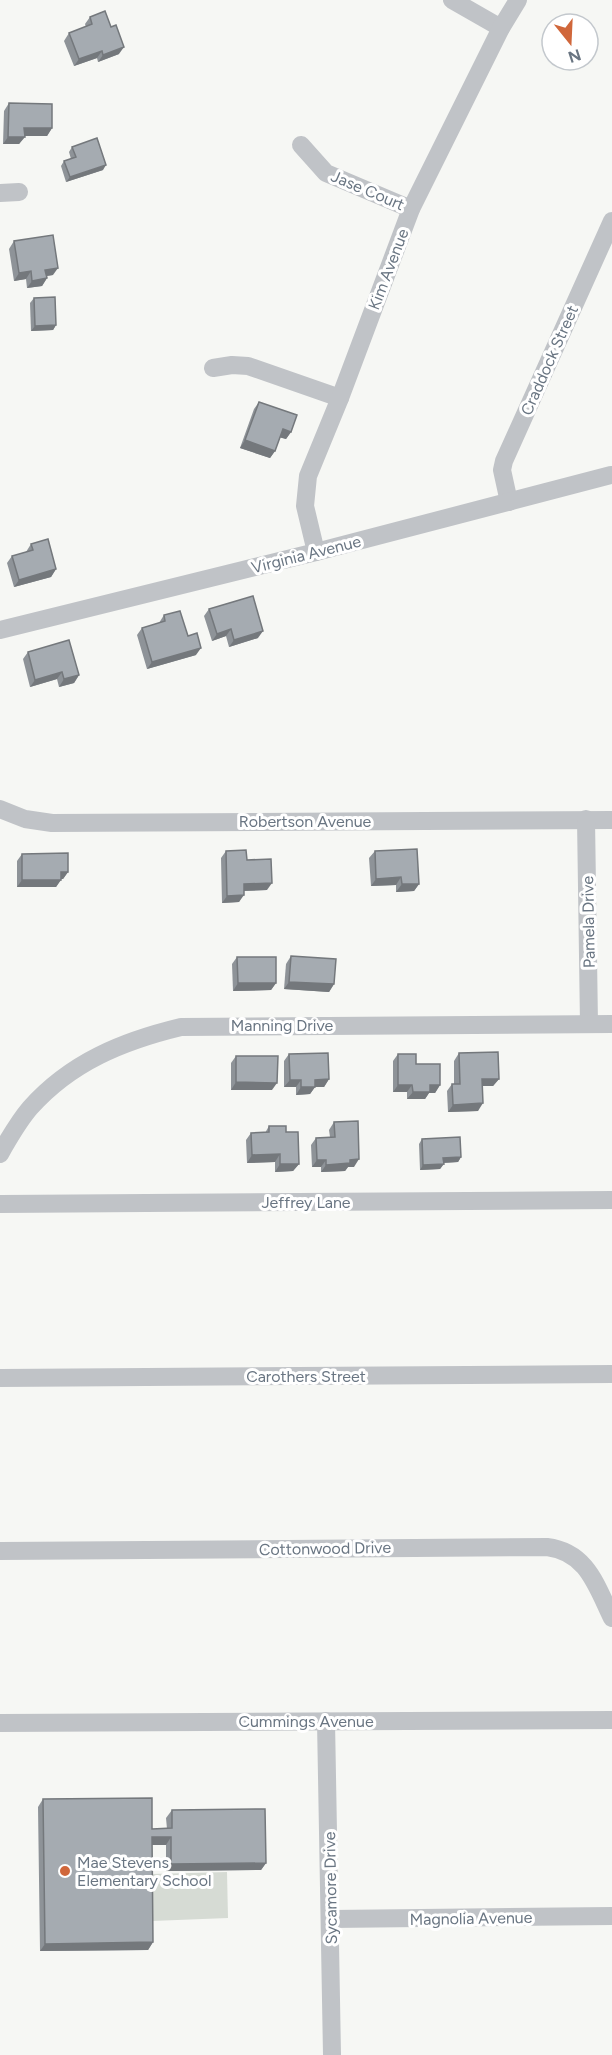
<svg xmlns="http://www.w3.org/2000/svg" width="612" height="2055" font-family="Figtree,sans-serif">
<style>
.green{fill:#d6dbd4}
.lines{fill:none;stroke-linecap:round;stroke-linejoin:round}
.minor{stroke:#c0c3c7;stroke-width:18}
.wall{fill:#8e9398}
.shaded-wall{fill:#74787c}
.building{fill:#a5abb1;stroke:#74787c;stroke-width:1.5}
.poi-dot{fill:#d0673b;stroke:#fff;stroke-width:2}
.labels{text-anchor:middle;stroke-width:6;stroke-linejoin:round;paint-order:stroke}
.street-label{font-size:16px;fill:#697582;stroke:#fff}
.poi-label{font-size:16px;fill:#697582;stroke:#fff;text-anchor:start}
</style>
<rect width="100%" height="100%" fill="#f6f7f4"/>
<path class="green" d="M 227,1872 L 228,1918 L 152,1921 L 151,1874 Z"/>
<g class="lines">
<g class="minor">
<path d="M 452,0 L 501,28"/>
<path d="M 301,145 L 326,173 L 411,209"/>
<path d="M 0,193 L 19,192"/>
<path d="M 213,368 L 232,365 L 248,366 L 340,398"/>
<path d="M 509,502 L 502,470 L 504,461 L 612,221"/>
<path d="M 316,552 L 305,506 L 308,476 L 340,398 L 411,209 L 501,28 L 518,0"/>
<path d="M 0,630 L 316,552 L 611,475"/>
<path d="M 0,809 L 25,819 L 52,823 L 612,820"/>
<path d="M 586,819 L 589,1024"/>
<path d="M 0,1154 C 9,1138 18,1122 30,1108 C 71,1062 123,1041 181,1027 L 612,1024"/>
<path d="M 0,1204 L 612,1200"/>
<path d="M 0,1378 L 612,1374"/>
<path d="M 0,1551 L 547,1547 C 587,1552 596,1585 612,1618"/>
<path d="M 326,1721 L 332,2055"/>
<path d="M 0,1723 L 612,1720"/>
<path d="M 331,1919 L 612,1916"/>
</g>
</g>
<g class="wall">
<path d="M 90,17 L 119,54 L 98,62 L 97,58 L 74,66 L 64,41 L 69,33 L 86,27 L 85,24 Z"/>
<path d="M 9,103 L 52,128 L 47,136 L 25,136 L 19,144 L 3,144 L 4,111 Z"/>
<path d="M 72,147 L 103,170 L 66,182 L 61,166 L 64,161 L 71,159 L 69,152 Z"/>
<path d="M 14,241 L 53,275 L 46,276 L 47,278 L 42,286 L 27,288 L 26,279 L 14,281 L 9,249 Z"/>
<path d="M 34,298 L 56,325 L 53,330 L 31,331 L 30,303 Z"/>
<path d="M 259,402 L 291,432 L 286,439 L 280,437 L 275,451 L 270,458 L 240,448 L 254,409 Z"/>
<path d="M 31,544 L 56,569 L 51,577 L 14,587 L 7,563 L 12,556 L 26,552 Z"/>
<path d="M 209,609 L 258,638 L 229,647 L 226,636 L 212,641 L 204,616 Z"/>
<path d="M 164,615 L 188,636 L 196,655 L 147,669 L 137,635 L 142,628 L 159,623 Z"/>
<path d="M 28,652 L 79,675 L 74,683 L 59,687 L 57,679 L 30,687 L 23,659 Z"/>
<path d="M 226,851 L 247,860 L 267,890 L 244,891 L 239,902 L 222,903 L 221,858 Z"/>
<path d="M 375,851 L 419,884 L 414,891 L 396,892 L 396,885 L 371,886 L 369,858 Z"/>
<path d="M 22,854 L 68,872 L 63,879 L 61,879 L 56,887 L 17,887 L 17,861 Z"/>
<path d="M 291,956 L 334,984 L 329,992 L 284,989 L 286,964 Z"/>
<path d="M 237,957 L 276,983 L 271,990 L 233,991 L 232,964 Z"/>
<path d="M 459,1053 L 499,1079 L 493,1086 L 483,1086 L 478,1111 L 448,1112 L 447,1091 L 452,1084 L 454,1084 L 454,1061 Z"/>
<path d="M 289,1054 L 329,1079 L 324,1087 L 315,1087 L 310,1094 L 296,1095 L 296,1087 L 284,1087 L 284,1061 Z"/>
<path d="M 398,1054 L 416,1064 L 440,1085 L 435,1093 L 429,1093 L 425,1099 L 407,1099 L 407,1092 L 393,1092 L 393,1061 Z"/>
<path d="M 236,1056 L 272,1090 L 231,1090 L 231,1063 Z"/>
<path d="M 334,1122 L 354,1167 L 348,1167 L 345,1171 L 321,1172 L 321,1167 L 312,1167 L 311,1145 L 316,1138 L 330,1137 L 329,1130 Z"/>
<path d="M 269,1126 L 286,1132 L 299,1164 L 293,1171 L 275,1172 L 275,1162 L 247,1163 L 246,1140 L 251,1133 L 265,1133 Z"/>
<path d="M 422,1139 L 461,1157 L 458,1162 L 444,1163 L 440,1169 L 420,1170 L 419,1144 Z"/>
<path d="M 43,1799 L 152,1829 L 167,1829 L 166,1818 L 172,1810 L 266,1863 L 261,1870 L 166,1871 L 166,1845 L 152,1845 L 153,1942 L 148,1950 L 40,1951 L 38,1807 Z"/>
</g>
<g class="shaded-wall">
<path d="M 124,47 L 119,54 L 98,62 L 103,55 Z"/>
<path d="M 102,51 L 97,58 L 74,66 L 79,59 Z"/>
<path d="M 24,128 L 52,128 L 47,136 L 19,136 Z"/>
<path d="M 8,137 L 25,137 L 19,144 L 3,144 Z"/>
<path d="M 106,165 L 103,170 L 66,182 L 70,177 Z"/>
<path d="M 58,268 L 53,275 L 40,277 L 45,270 Z"/>
<path d="M 31,271 L 26,279 L 14,281 L 19,273 Z"/>
<path d="M 47,278 L 42,286 L 27,288 L 32,281 Z"/>
<path d="M 56,325 L 53,330 L 31,331 L 35,326 Z"/>
<path d="M 283,429 L 291,432 L 286,439 L 278,437 Z"/>
<path d="M 245,440 L 275,451 L 270,458 L 240,448 Z"/>
<path d="M 56,569 L 51,577 L 14,587 L 19,580 Z"/>
<path d="M 231,629 L 226,636 L 212,641 L 217,634 Z"/>
<path d="M 263,631 L 258,638 L 229,647 L 234,640 Z"/>
<path d="M 201,648 L 196,655 L 147,669 L 152,662 Z"/>
<path d="M 62,672 L 57,679 L 30,687 L 35,680 Z"/>
<path d="M 79,675 L 74,683 L 59,687 L 64,679 Z"/>
<path d="M 61,872 L 68,872 L 63,879 L 56,879 Z"/>
<path d="M 401,877 L 396,885 L 371,886 L 376,879 Z"/>
<path d="M 22,880 L 61,880 L 56,887 L 17,887 Z"/>
<path d="M 272,883 L 267,890 L 239,891 L 244,884 Z"/>
<path d="M 402,884 L 419,884 L 414,891 L 396,892 Z"/>
<path d="M 244,895 L 239,902 L 222,903 L 227,896 Z"/>
<path d="M 289,982 L 334,984 L 329,992 L 284,989 Z"/>
<path d="M 238,983 L 276,983 L 271,990 L 233,991 Z"/>
<path d="M 329,1079 L 324,1087 L 310,1087 L 315,1080 Z"/>
<path d="M 482,1079 L 499,1079 L 493,1086 L 477,1086 Z"/>
<path d="M 290,1080 L 301,1080 L 296,1087 L 284,1087 Z"/>
<path d="M 236,1082 L 277,1083 L 272,1090 L 231,1090 Z"/>
<path d="M 398,1085 L 412,1085 L 407,1092 L 393,1092 Z"/>
<path d="M 430,1085 L 440,1085 L 435,1093 L 429,1093 L 425,1099 L 407,1099 L 413,1092 Z"/>
<path d="M 301,1087 L 315,1087 L 310,1094 L 296,1095 Z"/>
<path d="M 483,1103 L 478,1111 L 448,1112 L 453,1105 Z"/>
<path d="M 280,1154 L 275,1162 L 247,1163 L 252,1155 Z"/>
<path d="M 461,1157 L 458,1162 L 440,1163 L 443,1158 Z"/>
<path d="M 359,1159 L 354,1167 L 348,1167 L 345,1171 L 321,1172 L 326,1165 L 350,1160 Z"/>
<path d="M 317,1160 L 326,1160 L 321,1167 L 312,1167 Z"/>
<path d="M 280,1164 L 299,1164 L 293,1171 L 275,1172 Z"/>
<path d="M 444,1164 L 440,1169 L 420,1170 L 423,1165 Z"/>
<path d="M 152,1837 L 171,1837 L 166,1845 L 147,1845 Z"/>
<path d="M 266,1863 L 261,1870 L 166,1871 L 171,1864 Z"/>
<path d="M 153,1942 L 148,1950 L 40,1951 L 45,1944 Z"/>
</g>
<g class="building">
<path d="M 105,11 L 111,27 L 116,25 L 124,47 L 103,55 L 102,51 L 79,59 L 69,33 L 92,24 L 90,17 Z"/>
<path d="M 9,103 L 52,104 L 52,128 L 24,128 L 25,137 L 8,137 Z"/>
<path d="M 97,138 L 106,165 L 70,177 L 64,161 L 76,157 L 72,147 Z"/>
<path d="M 53,235 L 58,268 L 45,270 L 47,278 L 32,281 L 31,271 L 19,273 L 14,241 Z"/>
<path d="M 55,297 L 56,325 L 35,326 L 34,298 Z"/>
<path d="M 259,402 L 297,415 L 291,432 L 283,429 L 275,451 L 245,440 Z"/>
<path d="M 48,539 L 56,569 L 19,580 L 12,556 L 33,550 L 31,544 Z"/>
<path d="M 253,596 L 263,631 L 234,640 L 231,629 L 217,634 L 209,609 Z"/>
<path d="M 180,611 L 188,636 L 197,633 L 201,648 L 152,662 L 142,628 L 165,621 L 164,615 Z"/>
<path d="M 69,640 L 79,675 L 64,679 L 62,672 L 35,680 L 28,652 Z"/>
<path d="M 417,849 L 419,884 L 402,884 L 401,877 L 376,879 L 375,851 Z"/>
<path d="M 246,850 L 247,860 L 271,859 L 272,883 L 244,884 L 244,895 L 227,896 L 226,851 Z"/>
<path d="M 68,853 L 68,872 L 61,872 L 61,880 L 22,880 L 22,854 Z"/>
<path d="M 291,956 L 336,959 L 334,984 L 289,982 Z"/>
<path d="M 237,957 L 276,957 L 276,983 L 238,983 Z"/>
<path d="M 498,1052 L 499,1079 L 482,1079 L 483,1103 L 453,1105 L 452,1084 L 460,1084 L 459,1053 Z"/>
<path d="M 328,1053 L 329,1079 L 315,1080 L 315,1087 L 301,1087 L 301,1080 L 290,1080 L 289,1054 Z"/>
<path d="M 398,1054 L 416,1054 L 416,1064 L 440,1064 L 440,1085 L 430,1085 L 430,1092 L 413,1092 L 412,1085 L 398,1085 Z"/>
<path d="M 236,1056 L 278,1056 L 277,1083 L 236,1082 Z"/>
<path d="M 358,1121 L 359,1159 L 350,1160 L 350,1163 L 326,1165 L 326,1160 L 317,1160 L 316,1138 L 335,1137 L 334,1122 Z"/>
<path d="M 269,1126 L 286,1126 L 286,1132 L 298,1132 L 299,1164 L 280,1164 L 280,1154 L 252,1155 L 251,1133 L 269,1132 Z"/>
<path d="M 460,1137 L 461,1157 L 443,1158 L 444,1164 L 423,1165 L 422,1139 Z"/>
<path d="M 152,1798 L 152,1829 L 172,1828 L 172,1810 L 265,1809 L 266,1863 L 171,1864 L 171,1837 L 152,1837 L 153,1942 L 45,1944 L 43,1799 Z"/>
</g>
<circle class="poi-dot" cx="65" cy="1871" r="6"/>
<g class="labels">
<g class="street-label">
<text transform="translate(368 190) rotate(23)" y="6">Jase Court</text>
<text transform="translate(388 269) rotate(-69)" y="6">Kim Avenue</text>
<text transform="translate(549 360) rotate(-66)" y="6">Craddock Street</text>
<text transform="translate(306 554) rotate(-14)" y="6">Virginia Avenue</text>
<text x="305" y="827">Robertson Avenue</text>
<text transform="translate(588 922) rotate(-91)" y="6">Pamela Drive</text>
<text x="282" y="1031">Manning Drive</text>
<text x="306" y="1208">Jeffrey Lane</text>
<text x="306" y="1382">Carothers Street</text>
<text transform="translate(325 1548) rotate(-1)" y="6">Cottonwood Drive</text>
<text x="306" y="1727">Cummings Avenue</text>
<text transform="translate(330 1888) rotate(-91)" y="6">Sycamore Drive</text>
<text transform="translate(471 1918) rotate(-1)" y="6">Magnolia Avenue</text>
</g>
<g class="poi-label">
<text x="77" y="1868">Mae Stevens<tspan x="77" dy="18">Elementary School</tspan></text>
</g>
</g>
<g transform="translate(570 42) rotate(162)"><circle r="28" fill="#ffffff" stroke="#c3c8cd" stroke-width="1.5"/>
<path d="M0-4.5L10 22L0 15L-10 22Z" fill="#d0673b"/>
<text y="-9" font-size="16" font-weight="bold" text-anchor="middle" fill="#697582">N</text>
</g>
</svg>
